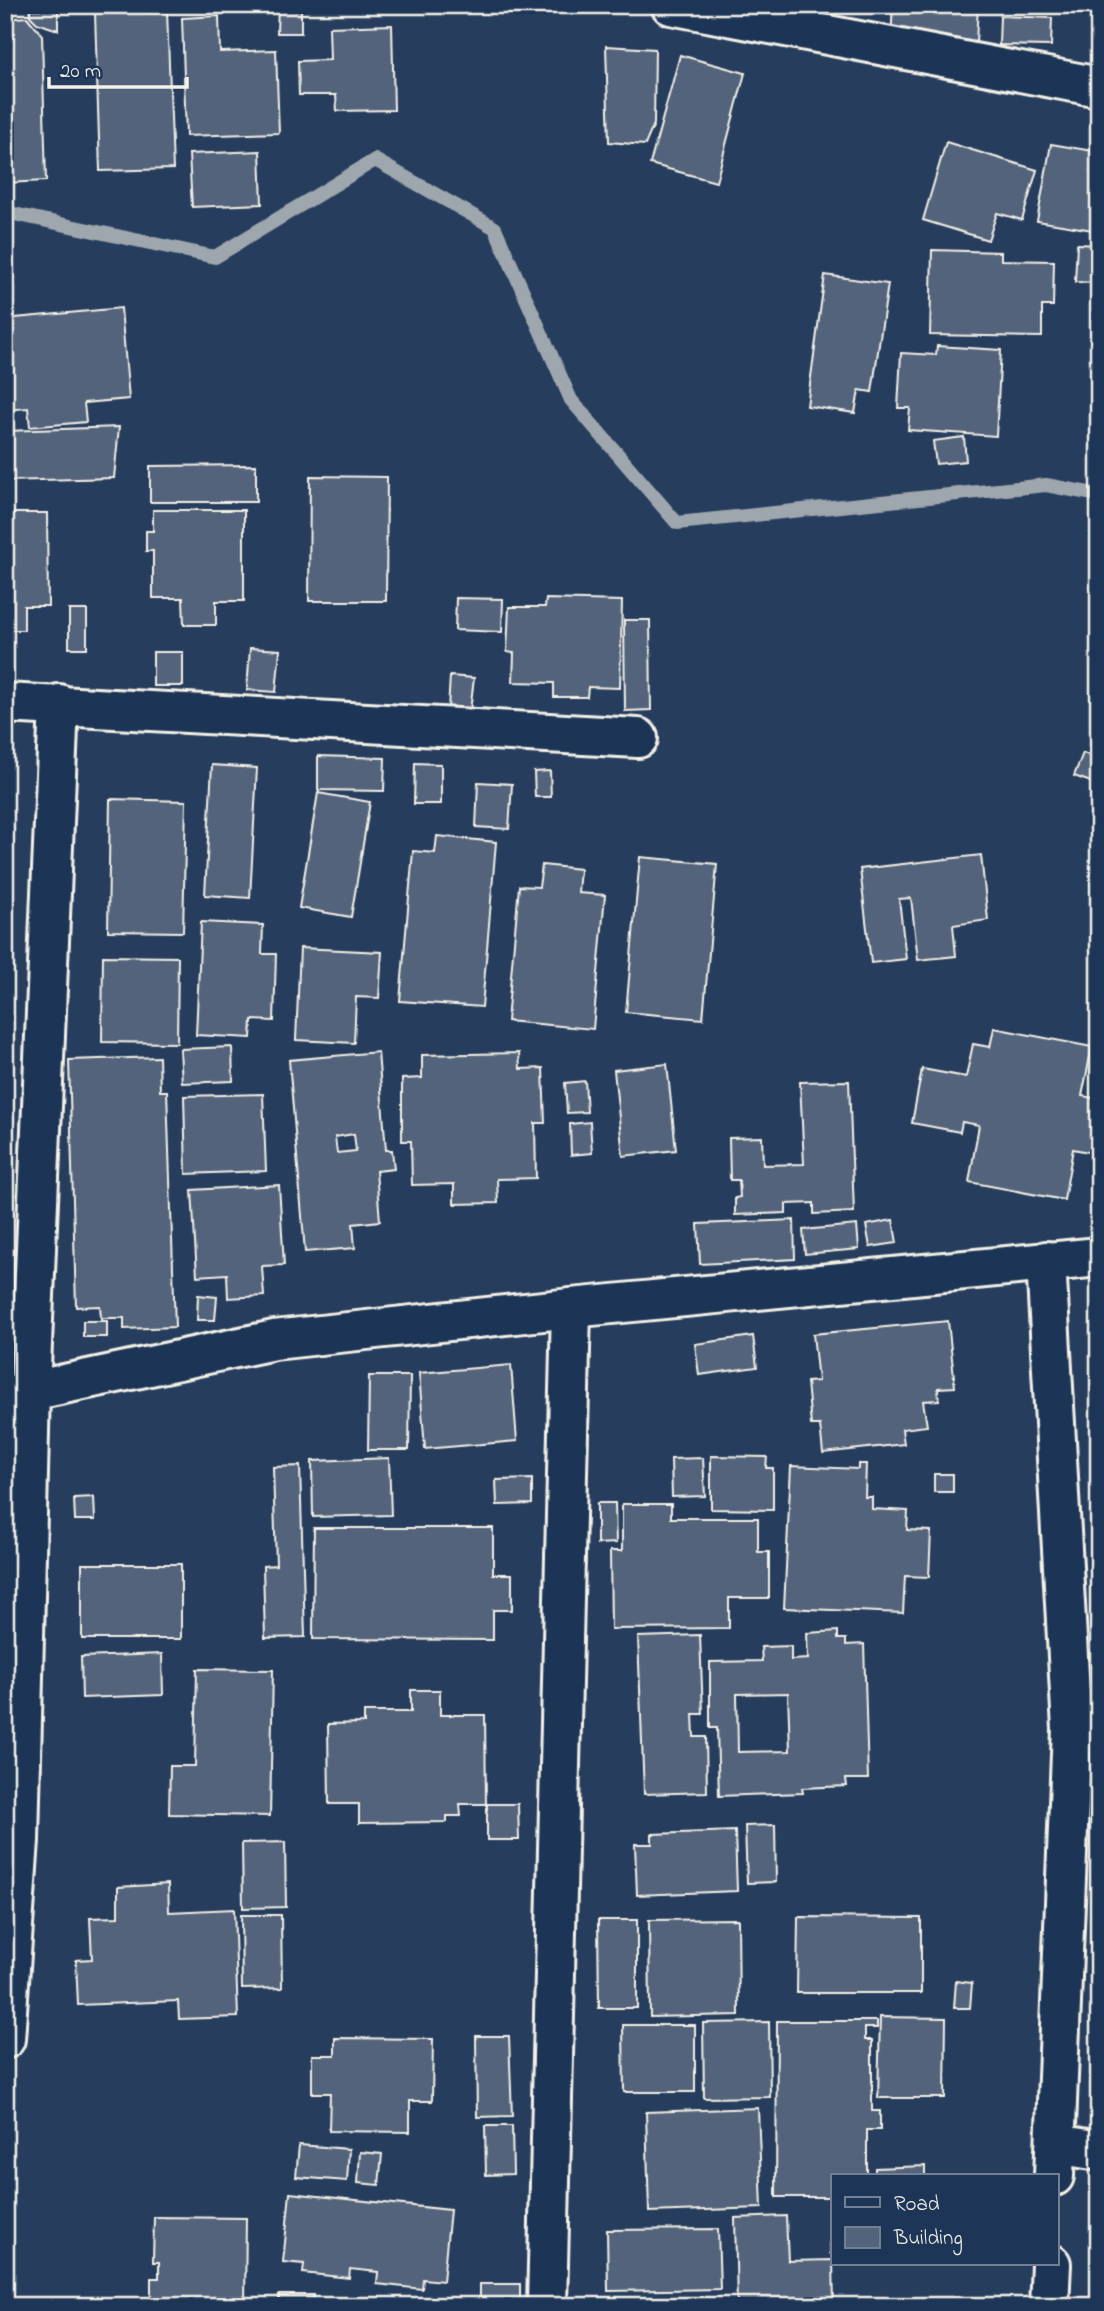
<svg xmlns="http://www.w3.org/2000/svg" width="1104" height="2311" font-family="'Indie Flower',sans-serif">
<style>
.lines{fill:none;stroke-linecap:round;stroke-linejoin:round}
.stream{stroke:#9fa7ae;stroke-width:14}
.building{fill:#52647b;stroke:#f4f1e8;stroke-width:2;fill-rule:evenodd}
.street-casing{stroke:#f4f1e8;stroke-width:44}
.street{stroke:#1d3557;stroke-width:38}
</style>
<rect width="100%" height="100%" fill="#263d5d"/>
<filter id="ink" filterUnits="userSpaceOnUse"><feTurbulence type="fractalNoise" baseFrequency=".0143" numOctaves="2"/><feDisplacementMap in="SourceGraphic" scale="14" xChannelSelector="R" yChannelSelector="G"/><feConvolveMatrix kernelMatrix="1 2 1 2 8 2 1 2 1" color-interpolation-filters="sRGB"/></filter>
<g filter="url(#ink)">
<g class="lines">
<path class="stream" d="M 5,212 L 215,257 L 375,160 L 495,228 L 571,400 L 677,523 L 1046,485 L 1099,495"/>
</g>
<g class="building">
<path d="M 278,5 L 301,5 L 301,33 L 277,33 Z"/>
<path d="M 893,5 L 978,5 L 976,43 L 891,40 Z"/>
<path d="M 1095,5 L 1099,5 L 1099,65 L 1092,64 Z"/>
<path d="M 30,9 L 58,9 L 58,30 L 37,23 L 30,16 Z"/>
<path d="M 167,11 L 173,169 L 100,171 L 95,13 Z"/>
<path d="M 219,16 L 220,52 L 276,50 L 279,133 L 186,136 L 182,18 Z"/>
<path d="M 1000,16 L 1052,18 L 1051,46 L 999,45 Z"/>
<path d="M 27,17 L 42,35 L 46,181 L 5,183 L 5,19 Z"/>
<path d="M 392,25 L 394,110 L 337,111 L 336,95 L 299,95 L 298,61 L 330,60 L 329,27 Z"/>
<path d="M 606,46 L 655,49 L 654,124 L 645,145 L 609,142 Z"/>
<path d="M 680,55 L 745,73 L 716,182 L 650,164 Z"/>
<path d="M 946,142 L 1037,170 L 1022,220 L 997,213 L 988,240 L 923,220 Z"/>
<path d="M 1051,144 L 1099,152 L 1099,231 L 1037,221 Z"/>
<path d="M 260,151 L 262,204 L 192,207 L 189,154 Z"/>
<path d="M 1077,244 L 1099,245 L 1099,283 L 1075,282 Z"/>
<path d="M 932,250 L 1001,252 L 1001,260 L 1054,261 L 1053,306 L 1042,306 L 1042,337 L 930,335 Z"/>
<path d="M 825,275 L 888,284 L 872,392 L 859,390 L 855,413 L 807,406 Z"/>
<path d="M 121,308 L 129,399 L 84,403 L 86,422 L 30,427 L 28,408 L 5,410 L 5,319 Z"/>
<path d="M 937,346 L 1001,350 L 996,436 L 908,430 L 910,408 L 898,408 L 901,353 L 936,355 Z"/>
<path d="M 119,427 L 114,478 L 5,481 L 5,431 Z"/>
<path d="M 964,437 L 966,461 L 936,464 L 933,441 Z"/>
<path d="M 256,465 L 256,502 L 150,502 L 150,466 Z"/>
<path d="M 310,476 L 387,477 L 386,601 L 309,601 Z"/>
<path d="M 153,510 L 244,510 L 244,601 L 216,601 L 216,625 L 184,625 L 183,598 L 153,598 L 153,551 L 146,551 L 146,531 L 153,531 Z"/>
<path d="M 5,513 L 47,513 L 48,606 L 24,606 L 24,630 L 5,630 Z"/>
<path d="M 456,598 L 503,599 L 502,632 L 455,630 Z"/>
<path d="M 546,599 L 622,601 L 620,688 L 588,687 L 587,697 L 554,697 L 554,683 L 513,682 L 514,653 L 507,652 L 509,607 L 545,607 Z"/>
<rect x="69" y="610" width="18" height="38"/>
<path d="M 624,620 L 650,620 L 651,710 L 625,711 Z"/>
<path d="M 250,648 L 280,650 L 276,692 L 247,690 Z"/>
<rect x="153" y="652" width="30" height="34"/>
<path d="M 450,676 L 474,678 L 470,711 L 448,709 Z"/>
<path d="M 1083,753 L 1099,759 L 1099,785 L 1074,776 Z"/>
<path d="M 318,756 L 385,758 L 384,791 L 318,790 Z"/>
<path d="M 415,763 L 441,764 L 441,804 L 414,804 Z"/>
<path d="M 212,765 L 257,768 L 250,898 L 205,895 Z"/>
<path d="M 550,771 L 551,797 L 535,797 L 534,772 Z"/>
<path d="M 478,782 L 512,784 L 509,829 L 476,827 Z"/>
<path d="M 318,793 L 370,802 L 351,917 L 299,908 Z"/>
<path d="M 110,799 L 186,801 L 183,932 L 108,931 Z"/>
<path d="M 437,836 L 496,842 L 482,1007 L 400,1001 L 413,851 L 435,853 Z"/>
<path d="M 981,855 L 988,920 L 953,925 L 956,956 L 918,960 L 911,898 L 899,899 L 906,959 L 871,963 L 860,869 Z"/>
<path d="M 640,857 L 717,864 L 703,1019 L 626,1012 Z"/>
<path d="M 542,865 L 580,869 L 578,893 L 605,895 L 593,1029 L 507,1021 L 519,886 L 539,887 Z"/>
<rect x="5" y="880" width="4" height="36"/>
<path d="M 201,922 L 263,925 L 262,954 L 276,954 L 274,1021 L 252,1020 L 251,1038 L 196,1035 Z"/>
<path d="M 300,948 L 382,952 L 379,998 L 356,997 L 354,1043 L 296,1040 Z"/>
<path d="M 103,956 L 178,957 L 177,1043 L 102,1042 Z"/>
<path d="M 994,1028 L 1092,1047 L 1082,1096 L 1099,1099 L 1099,1154 L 1073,1149 L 1064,1200 L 969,1182 L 979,1125 L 962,1122 L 960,1132 L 912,1123 L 922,1069 L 966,1077 L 973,1044 L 990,1047 Z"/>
<path d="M 232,1047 L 233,1081 L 182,1083 L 180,1049 Z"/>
<path d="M 378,1052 L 386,1150 L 392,1150 L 394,1169 L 376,1171 L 380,1221 L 353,1224 L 355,1248 L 305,1252 L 289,1060 ZM 354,1134 L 356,1151 L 337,1153 L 335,1137 Z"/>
<path d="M 519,1053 L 520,1069 L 543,1068 L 545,1123 L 535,1123 L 536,1178 L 497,1179 L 498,1203 L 454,1204 L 454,1184 L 412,1185 L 411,1141 L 402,1141 L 402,1079 L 422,1078 L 422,1055 Z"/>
<path d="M 159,1057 L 160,1091 L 167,1091 L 175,1327 L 124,1329 L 124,1318 L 101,1318 L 100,1306 L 76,1307 L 69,1060 Z"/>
<path d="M 667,1064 L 676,1150 L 623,1156 L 614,1070 Z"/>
<path d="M 585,1081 L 587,1112 L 567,1113 L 565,1083 Z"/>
<path d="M 849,1081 L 854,1212 L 814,1214 L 814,1203 L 786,1204 L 786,1213 L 735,1215 L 735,1198 L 740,1197 L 739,1180 L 730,1180 L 729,1138 L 762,1137 L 763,1165 L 804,1164 L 800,1082 Z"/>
<path d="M 263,1094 L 266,1171 L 186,1174 L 184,1096 Z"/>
<path d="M 590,1122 L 592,1153 L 571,1155 L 570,1124 Z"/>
<path d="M 279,1185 L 284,1265 L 262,1266 L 264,1296 L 228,1298 L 227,1274 L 197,1276 L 192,1190 Z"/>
<path d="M 794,1220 L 795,1259 L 700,1264 L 698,1224 Z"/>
<path d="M 893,1220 L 897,1243 L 870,1247 L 866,1225 Z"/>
<path d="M 857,1225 L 859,1249 L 805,1254 L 803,1230 Z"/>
<path d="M 198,1295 L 217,1297 L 215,1320 L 197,1320 Z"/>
<rect x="83" y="1321" width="24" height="16"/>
<path d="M 948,1321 L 955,1387 L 938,1388 L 939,1400 L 923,1401 L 927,1426 L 902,1429 L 904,1444 L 823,1453 L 820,1425 L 811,1425 L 807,1382 L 818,1381 L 813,1334 Z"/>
<path d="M 753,1336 L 757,1367 L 699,1375 L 695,1344 Z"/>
<path d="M 511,1365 L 517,1441 L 425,1449 L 419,1373 Z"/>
<path d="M 369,1376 L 410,1376 L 409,1450 L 368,1450 Z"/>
<path d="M 711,1456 L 767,1457 L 766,1468 L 773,1468 L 773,1510 L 711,1509 Z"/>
<path d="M 389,1458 L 391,1515 L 313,1517 L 312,1461 Z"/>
<path d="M 703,1458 L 705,1496 L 672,1497 L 671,1459 Z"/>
<path d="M 858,1464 L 866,1464 L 865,1497 L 872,1497 L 872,1509 L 908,1511 L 907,1530 L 931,1531 L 929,1577 L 905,1576 L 903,1613 L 784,1608 L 791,1466 L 858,1469 Z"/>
<path d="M 300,1466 L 305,1637 L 265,1638 L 263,1566 L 276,1565 L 273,1467 Z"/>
<rect x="934" y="1474" width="19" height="18"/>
<path d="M 532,1479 L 532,1504 L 497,1505 L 496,1480 Z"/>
<path d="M 94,1497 L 95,1520 L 75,1520 L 74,1498 Z"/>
<path d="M 597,1503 L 615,1503 L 616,1543 L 597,1544 Z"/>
<path d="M 622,1504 L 671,1504 L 671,1518 L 758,1518 L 758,1552 L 769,1552 L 769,1598 L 729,1598 L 729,1628 L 611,1629 L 610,1551 L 622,1551 Z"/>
<path d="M 314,1528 L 493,1528 L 493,1574 L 512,1574 L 512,1610 L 493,1610 L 493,1640 L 313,1639 Z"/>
<rect x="82" y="1564" width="99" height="75"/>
<path d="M 838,1631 L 838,1639 L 846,1639 L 846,1645 L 864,1644 L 868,1779 L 846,1779 L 847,1786 L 802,1788 L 803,1793 L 719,1796 L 717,1728 L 710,1728 L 710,1662 L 762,1661 L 761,1647 L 791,1646 L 791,1660 L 808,1659 L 807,1633 ZM 788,1693 L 790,1751 L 738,1752 L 737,1694 Z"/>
<path d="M 700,1635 L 703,1714 L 693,1714 L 694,1737 L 706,1737 L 707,1792 L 644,1794 L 638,1637 Z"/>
<path d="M 162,1654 L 163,1695 L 82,1698 L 81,1657 Z"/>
<path d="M 197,1669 L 273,1670 L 270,1816 L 169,1814 L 170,1766 L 195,1766 Z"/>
<path d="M 411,1690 L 440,1690 L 440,1715 L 485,1715 L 486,1804 L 460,1804 L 461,1816 L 447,1816 L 447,1822 L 359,1823 L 359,1804 L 329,1804 L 328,1724 L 364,1723 L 364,1712 L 411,1712 Z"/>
<path d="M 487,1804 L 518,1804 L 519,1840 L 487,1840 Z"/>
<path d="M 775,1825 L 776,1882 L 747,1883 L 745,1826 Z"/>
<path d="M 735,1831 L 737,1891 L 637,1895 L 635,1844 L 652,1844 L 652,1834 Z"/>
<path d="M 285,1842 L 286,1907 L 243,1908 L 242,1843 Z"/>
<path d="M 168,1884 L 169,1912 L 234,1909 L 238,2017 L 179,2019 L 178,2001 L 78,2005 L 76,1960 L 92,1959 L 90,1918 L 118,1917 L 118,1887 Z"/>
<path d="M 241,1915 L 281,1915 L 282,1988 L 242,1989 Z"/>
<path d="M 798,1917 L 921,1918 L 921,1993 L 797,1993 Z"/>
<path d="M 738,1919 L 739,2015 L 650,2017 L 649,1920 Z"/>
<path d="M 598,1920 L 637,1920 L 637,2008 L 599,2008 Z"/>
<path d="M 956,1981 L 972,1983 L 970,2008 L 954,2008 Z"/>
<path d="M 880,2017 L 946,2018 L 945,2098 L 878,2098 Z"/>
<path d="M 777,2021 L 877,2021 L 877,2028 L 865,2028 L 865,2040 L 872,2040 L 872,2111 L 880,2111 L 880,2130 L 867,2130 L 867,2176 L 833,2176 L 833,2197 L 776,2197 Z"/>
<path d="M 769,2022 L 770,2097 L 704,2098 L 703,2023 Z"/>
<path d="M 623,2025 L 695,2025 L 695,2092 L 624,2092 Z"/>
<path d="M 476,2036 L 509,2036 L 512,2116 L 477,2117 Z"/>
<path d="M 335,2038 L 433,2039 L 432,2101 L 410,2101 L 410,2132 L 329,2131 L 330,2093 L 312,2093 L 312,2055 L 335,2055 Z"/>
<path d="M 758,2108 L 762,2208 L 649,2212 L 646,2112 Z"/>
<path d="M 485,2126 L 512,2126 L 513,2174 L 486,2175 Z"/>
<path d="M 299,2145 L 349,2149 L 347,2181 L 296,2177 Z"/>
<path d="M 360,2152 L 382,2154 L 379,2185 L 358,2183 Z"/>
<path d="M 925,2166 L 925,2176 L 875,2176 L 875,2168 Z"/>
<path d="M 290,2193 L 450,2210 L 443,2281 L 423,2279 L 422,2289 L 377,2284 L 378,2272 L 350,2269 L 349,2278 L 303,2273 L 304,2264 L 283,2262 Z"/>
<path d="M 786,2216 L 788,2261 L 833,2260 L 834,2306 L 737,2306 L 735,2218 Z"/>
<rect x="830" y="2216" width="3" height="37"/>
<path d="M 154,2217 L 246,2218 L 245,2306 L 151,2306 L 151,2278 L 159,2278 L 159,2262 L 153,2262 Z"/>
<path d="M 718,2229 L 720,2289 L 608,2291 L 607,2230 Z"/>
<rect x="480" y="2284" width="40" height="16"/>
<rect x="279" y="2295" width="34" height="11"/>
<path d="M 320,2300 L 480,2303 L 480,2306 L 320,2306 Z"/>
<path d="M 603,2300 L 720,2302 L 720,2306 L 603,2306 Z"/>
</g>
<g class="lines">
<defs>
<g id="street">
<path d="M 671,5 L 1099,87"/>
<path d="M 5,703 L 638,738"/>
<path d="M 1046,1261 L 1072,1729 L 1054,2176"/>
<path d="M 7,1396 L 274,1340 L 571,1308 L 1099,1257"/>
<path d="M 5,2039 L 19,1840 L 30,1391 L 59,704"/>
<path d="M 1056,2144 L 1099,2151"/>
<path d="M 547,2306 L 571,1308"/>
<path d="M 1049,2306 L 1051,2264"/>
</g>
</defs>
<use href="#street" class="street-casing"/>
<use href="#street" class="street"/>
</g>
</g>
<rect width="1104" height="2311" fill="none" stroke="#1d3557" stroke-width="28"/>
<rect x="14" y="14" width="1076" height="2283" fill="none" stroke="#f4f1e8" stroke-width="2.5" filter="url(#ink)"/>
<rect x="831" y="2174" width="228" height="91" fill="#1d3557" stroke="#738091" stroke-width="2"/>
<rect x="845" y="2197" width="35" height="10" fill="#1d3557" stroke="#738091" stroke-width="2"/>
<text x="894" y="2210" font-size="21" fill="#f4f1e8">Road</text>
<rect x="845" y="2227" width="35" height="21" fill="#52647b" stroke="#738091" stroke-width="2"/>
<text x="894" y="2244" font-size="21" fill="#f4f1e8">Building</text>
<path d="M49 77v10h138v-10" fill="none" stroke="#f4f1e8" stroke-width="3.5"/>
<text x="60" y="77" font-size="21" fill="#f4f1e8" stroke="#1d3557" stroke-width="5" paint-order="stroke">20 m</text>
</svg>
